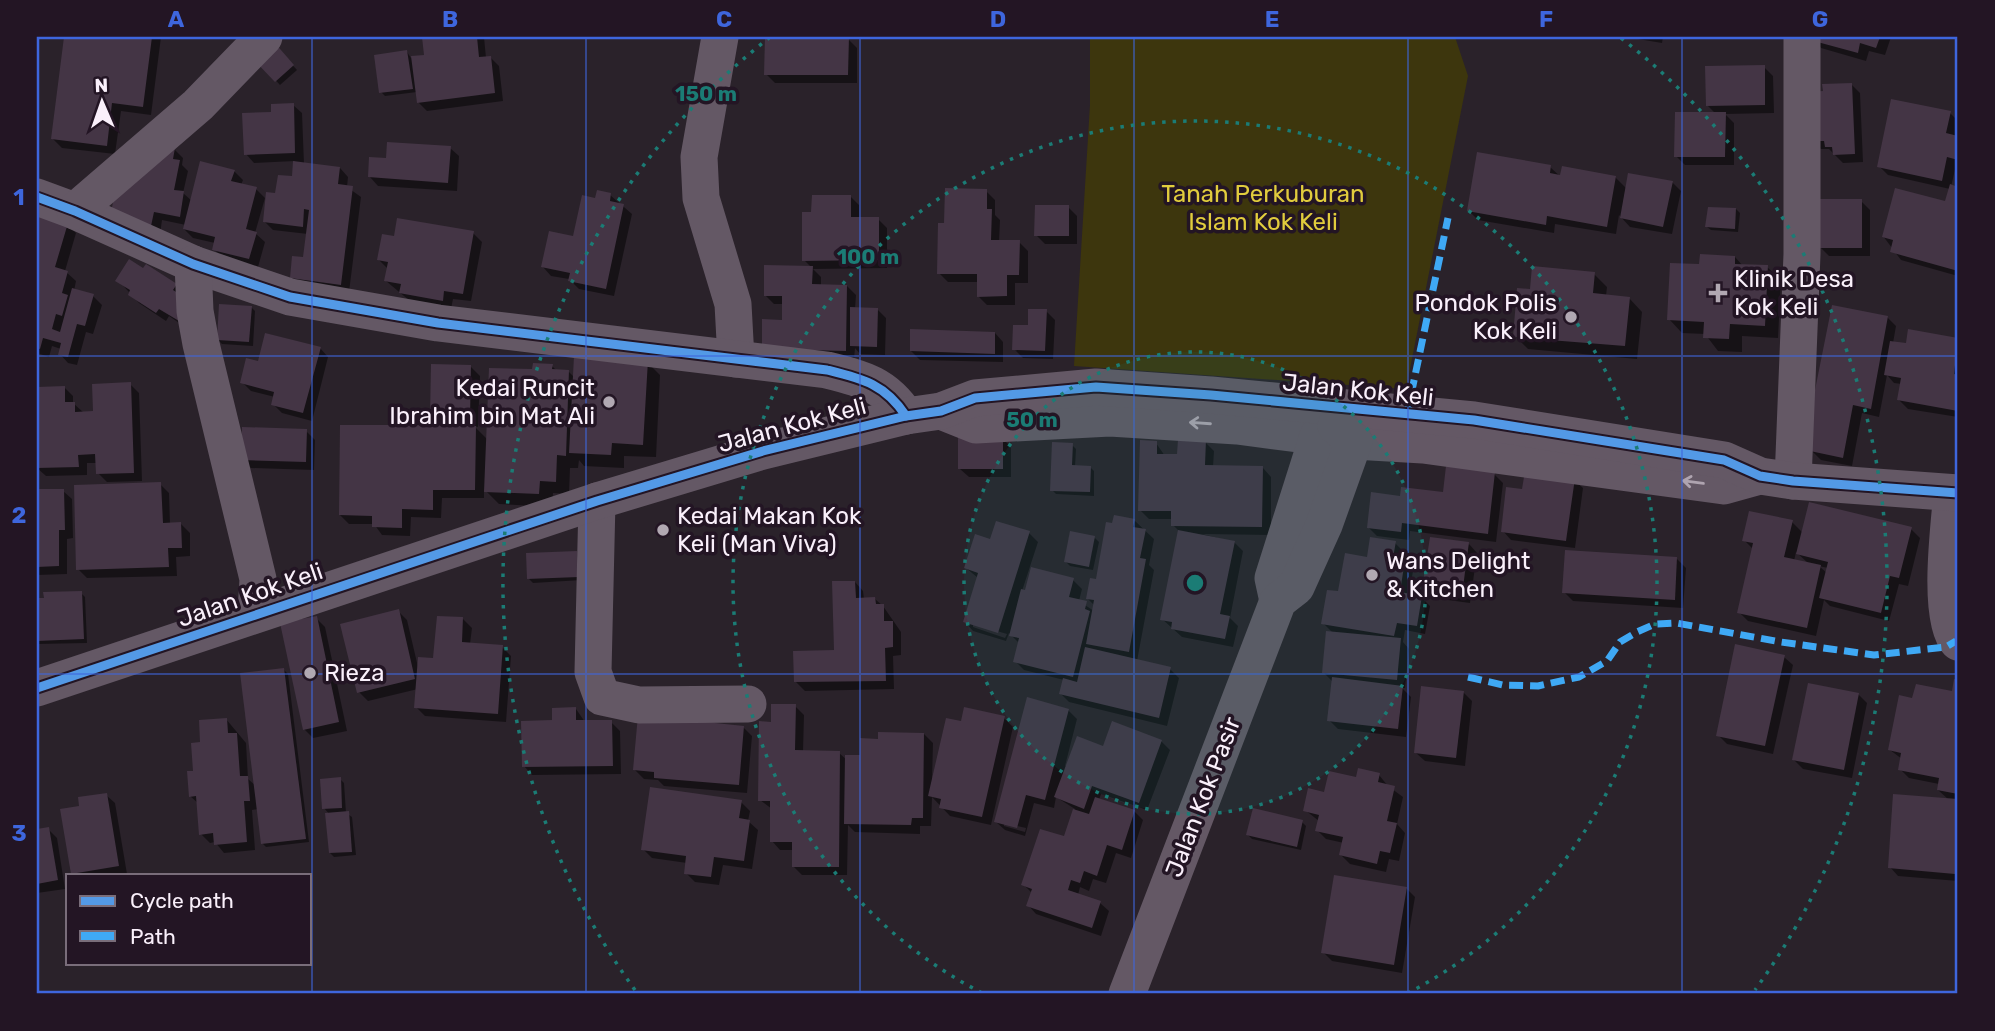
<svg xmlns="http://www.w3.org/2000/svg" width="1995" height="1031" font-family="Rubik,sans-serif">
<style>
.green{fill:#3d360d}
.shadow{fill:#0007;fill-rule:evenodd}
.building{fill:#443545}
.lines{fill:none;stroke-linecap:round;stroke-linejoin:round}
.minor{stroke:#645865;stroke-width:37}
.quiet{stroke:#3fa9f5;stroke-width:7;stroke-dasharray:14 7;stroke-linecap:butt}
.cycleway-casing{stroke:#231524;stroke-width:13}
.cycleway{stroke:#5399e6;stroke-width:9}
.oneway{stroke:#afa4b0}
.grid{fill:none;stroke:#3e66dd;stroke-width:2;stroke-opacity:0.55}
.ring{fill:none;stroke:#1b7c75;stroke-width:3.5;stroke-dasharray:3.5 7}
.poi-dot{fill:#b1a8b2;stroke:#231524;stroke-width:2.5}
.labels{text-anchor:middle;stroke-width:7;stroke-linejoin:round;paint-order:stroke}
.park-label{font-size:24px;fill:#e1cc3d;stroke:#231524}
.poi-label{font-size:24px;fill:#faf0fb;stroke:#231524;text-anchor:start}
.street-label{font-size:24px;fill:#faf0fb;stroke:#231524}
.centre{fill:#1b7c75;stroke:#231524;stroke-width:3.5}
.ring-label{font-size:21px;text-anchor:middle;font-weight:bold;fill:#1b7c75;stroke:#231524;stroke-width:7;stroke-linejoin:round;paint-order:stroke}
.neatline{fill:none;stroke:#3e66dd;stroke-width:2.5}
.grid-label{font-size:23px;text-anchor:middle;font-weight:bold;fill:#3e66dd}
</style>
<rect width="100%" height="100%" fill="#2a222a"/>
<path class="green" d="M 1090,37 L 1455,37 L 1468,76 L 1406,389 L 1074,366 L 1090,105 Z"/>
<g class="shadow">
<path d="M 66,37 L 113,40 L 114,37 L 161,37 L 151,115 L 121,111 L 115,154 L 62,148 L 53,139 Z"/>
<path d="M 423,37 L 484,37 L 486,58 L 490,57 L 499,66 L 503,101 L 427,111 L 418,102 L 417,92 L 385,96 L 381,92 L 407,52 L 411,58 L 426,56 Z"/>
<path d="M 1626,37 L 1663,37 L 1662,43 Z"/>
<path d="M 1813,37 L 1891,37 L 1885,55 L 1869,51 L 1866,61 L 1821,48 Z"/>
<path d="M 848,39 L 857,48 L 857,83 L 775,83 L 766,74 Z"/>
<path d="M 274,45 L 297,70 L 280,85 L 257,60 Z"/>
<path d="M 1764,67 L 1773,76 L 1774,113 L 1725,114 L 1734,123 L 1734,165 L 1685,165 L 1676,156 L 1716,114 L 1707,105 Z"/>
<path d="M 1851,84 L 1860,93 L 1863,162 L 1843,163 L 1829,149 L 1821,149 L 1812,140 L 1825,93 Z"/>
<path d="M 293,105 L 302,113 L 304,164 L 340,168 L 348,177 L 347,187 L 361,197 L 349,292 L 300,286 L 291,277 L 305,259 L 308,234 L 273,230 L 264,221 L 277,195 L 293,178 L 295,161 L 254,163 L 246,154 L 273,114 Z"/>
<path d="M 1950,113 L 1958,121 L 1955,137 L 1958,137 L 1958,166 L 1956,165 L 1951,187 L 1958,189 L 1958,276 L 1901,260 L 1883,236 L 1946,204 L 1950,189 L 1888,175 L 1879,166 Z"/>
<path d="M 450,148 L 459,156 L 457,191 L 378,186 L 370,177 Z"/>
<path d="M 174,149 L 183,158 L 182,165 L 188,171 L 183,193 L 192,201 L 234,171 L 243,180 L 241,185 L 256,189 L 265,198 L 255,233 L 265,242 L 258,267 L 223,258 L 214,249 L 215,243 L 193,238 L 184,229 L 186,225 L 162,220 L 160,234 L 120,227 Z"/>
<path d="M 1550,167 L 1562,178 L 1615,177 L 1627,189 L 1672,182 L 1681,191 L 1672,234 L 1630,227 L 1619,215 L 1616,234 L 1555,224 L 1554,233 L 1478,220 L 1469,211 Z"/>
<path d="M 986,191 L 995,200 L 995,215 L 1000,220 L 999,242 L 1019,242 L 1028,251 L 1028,283 L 1015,283 L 1015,305 L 987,305 L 978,296 L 979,282 L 948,282 L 939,273 L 946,225 Z"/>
<path d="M 610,195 L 632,214 L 614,296 L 579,289 L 569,279 L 551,276 L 543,267 L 575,238 L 596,200 Z"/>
<path d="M 850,196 L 859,205 L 859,219 L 878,219 L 887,228 L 887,268 L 813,269 L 821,277 L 821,286 L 847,286 L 856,295 L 855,309 L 877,309 L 886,318 L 885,355 L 860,354 L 855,348 L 854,359 L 772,357 L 783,321 L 784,304 L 774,304 L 765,295 L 812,268 L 804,260 L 813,214 Z"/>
<path d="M 1861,201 L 1870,210 L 1870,256 L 1829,256 L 1820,247 Z"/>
<path d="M 1068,207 L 1077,216 L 1077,244 L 1045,244 L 1036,235 Z"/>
<path d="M 1736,209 L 1740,213 L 1738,232 L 1711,230 L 1707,227 Z"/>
<path d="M 37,216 L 67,224 L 76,233 L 65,271 L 76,281 L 74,291 L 93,296 L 102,305 L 93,334 L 86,332 L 77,365 L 68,363 L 60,354 L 61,349 L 52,346 L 49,357 L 37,353 Z"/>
<path d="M 473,233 L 482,242 L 471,301 L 453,299 L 451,309 L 410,301 L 386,281 L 388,269 L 379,260 Z"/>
<path d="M 1735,257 L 1743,266 L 1767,267 L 1781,280 L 1778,338 L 1742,336 L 1742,352 L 1718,351 L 1705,334 L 1682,333 L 1669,319 L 1701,266 Z"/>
<path d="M 1594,274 L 1607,287 L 1606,296 L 1629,298 L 1642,312 L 1637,359 L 1528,349 L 1515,336 L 1532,291 Z"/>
<path d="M 118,280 L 176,285 L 188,329 L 169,316 L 166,321 L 139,303 Z"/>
<path d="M 251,307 L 255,311 L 253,346 L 222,344 L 218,340 Z"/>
<path d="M 1046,311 L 1055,320 L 1053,359 L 1023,358 L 1014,349 Z"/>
<path d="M 1887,317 L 1896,326 L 1893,343 L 1908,345 L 1910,331 L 1958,339 L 1958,417 L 1908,409 L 1899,400 L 1902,384 L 1894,383 L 1887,375 L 1879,417 L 1862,413 L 1852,466 L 1821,460 L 1811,450 Z"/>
<path d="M 995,333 L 1003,342 L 1003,362 L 920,360 L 911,351 Z"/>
<path d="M 320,348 L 328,357 L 312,421 L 282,413 L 273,404 L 275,397 L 251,391 L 242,382 L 259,364 Z"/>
<path d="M 647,362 L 660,375 L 656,457 L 624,456 L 624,468 L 584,466 L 579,460 L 578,468 L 570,468 L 569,494 L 553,493 L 552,507 L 499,504 L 484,489 L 484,498 L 442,498 L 441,518 L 411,517 L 410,536 L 382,535 L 374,524 L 349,524 L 340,515 L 390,427 L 414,421 L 420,427 L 442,427 L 432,417 L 471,367 L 480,376 L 478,427 L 474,426 L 488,440 L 534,371 L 552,366 L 557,371 L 569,372 L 575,378 Z"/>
<path d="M 130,384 L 139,393 L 142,481 L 107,482 L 98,473 L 97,463 L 87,463 L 87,475 L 46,476 L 37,468 L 37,418 L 64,387 L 73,396 L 73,403 L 84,413 L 95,413 Z"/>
<path d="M 306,431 L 315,440 L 314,470 L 251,468 L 242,459 Z"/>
<path d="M 1002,438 L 1011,447 L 1011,477 L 969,477 L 960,469 Z"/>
<path d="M 1205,442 L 1214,451 L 1213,467 L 1263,468 L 1271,477 L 1271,535 L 1202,534 L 1234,542 L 1243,551 L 1230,618 L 1238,626 L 1233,647 L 1182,637 L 1162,619 L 1179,531 L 1173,525 L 1173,519 L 1149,519 L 1140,510 L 1156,443 L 1165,456 L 1179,456 Z"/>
<path d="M 1072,445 L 1076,449 L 1075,467 L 1090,467 L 1094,471 L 1094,496 L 1056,494 L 1052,490 Z"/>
<path d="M 1494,474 L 1503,483 L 1496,542 L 1410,531 L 1409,540 L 1377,536 L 1368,527 L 1401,498 L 1445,494 Z"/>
<path d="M 1574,480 L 1583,488 L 1575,548 L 1511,540 L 1503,531 L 1524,491 Z"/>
<path d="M 160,484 L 169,493 L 170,524 L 181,524 L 190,533 L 190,556 L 176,557 L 177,576 L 87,578 L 78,569 Z"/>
<path d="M 37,491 L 63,491 L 72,499 L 73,538 L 67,539 L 67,574 L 37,575 Z"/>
<path d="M 1134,520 L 1154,539 L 1149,565 L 1154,570 L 1137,661 L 1170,669 L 1179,678 L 1167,726 L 1069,702 L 1061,694 L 1064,680 L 1024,670 L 1015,661 L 1020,644 L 1009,633 L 1006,641 L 973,631 L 965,622 L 978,578 L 966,568 L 991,541 L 1029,533 L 1038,542 L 1022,591 L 1073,580 L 1082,589 L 1079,601 L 1094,611 L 1095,606 L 1088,599 ZM 973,624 L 1007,634 L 1005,638 L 973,627 Z"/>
<path d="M 1792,522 L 1803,533 L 1911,529 L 1920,538 L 1908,586 L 1899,584 L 1889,621 L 1830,606 L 1824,600 L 1816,636 L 1748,621 L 1739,612 L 1753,549 L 1744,540 ZM 1796,552 L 1809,564 L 1794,561 ZM 1819,566 L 1828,568 L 1827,573 Z"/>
<path d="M 1095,538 L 1099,542 L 1093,570 L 1070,566 L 1066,562 Z"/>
<path d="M 1395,543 L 1404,552 L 1402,562 L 1413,571 L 1409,595 L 1421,597 L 1430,606 L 1425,634 L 1405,630 L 1403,642 L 1409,649 L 1405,688 L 1402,688 L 1411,697 L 1406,737 L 1338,729 L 1329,720 L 1333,682 L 1324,673 L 1333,633 L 1323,623 L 1339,593 L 1368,559 Z"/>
<path d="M 1469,544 L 1477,553 L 1470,603 L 1433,598 L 1424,589 Z"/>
<path d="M 576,553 L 580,557 L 582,580 L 533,583 L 529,579 Z"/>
<path d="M 1677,559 L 1686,568 L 1683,608 L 1573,601 L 1564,592 Z"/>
<path d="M 855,582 L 863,591 L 864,599 L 875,599 L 883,606 L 901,632 L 901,655 L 893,656 L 894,689 L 805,691 L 796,682 L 835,652 Z"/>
<path d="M 81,593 L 85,597 L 87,643 L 37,644 L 37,600 Z"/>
<path d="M 398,611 L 407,620 L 418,667 L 435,660 L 463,619 L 472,628 L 470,644 L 502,647 L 511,656 L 506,722 L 425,716 L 416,707 L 418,689 L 368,701 L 359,692 Z"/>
<path d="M 316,618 L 325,627 L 347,731 L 313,738 L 304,729 Z"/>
<path d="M 1784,657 L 1793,665 L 1773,754 L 1727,744 L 1718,735 Z"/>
<path d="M 284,670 L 288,674 L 309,842 L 266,847 L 262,843 L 258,809 L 252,810 L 255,850 L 224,853 L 215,842 L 210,843 L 201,834 L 199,804 L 190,796 L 202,744 L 226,719 L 246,743 L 248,779 L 256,786 Z"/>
<path d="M 1956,681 L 1958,682 L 1958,881 L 1898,876 L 1890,867 L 1949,800 L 1938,790 L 1939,784 L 1909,778 L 1900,769 L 1902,759 L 1890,750 L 1914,700 L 1953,693 Z"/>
<path d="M 1463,692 L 1472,701 L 1465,766 L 1425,761 L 1416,753 Z"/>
<path d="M 1858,694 L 1867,703 L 1852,778 L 1803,769 L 1794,760 Z"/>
<path d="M 795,706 L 804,715 L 803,752 L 839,753 L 847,760 L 861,756 L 880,741 L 924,734 L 933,743 L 932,781 L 962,723 L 1004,718 L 1013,727 L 991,825 L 950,816 L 932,797 L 931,826 L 920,826 L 920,834 L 855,832 L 848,825 L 847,875 L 802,875 L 793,866 L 794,850 L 780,850 L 772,841 L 772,809 L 760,800 L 772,723 Z"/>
<path d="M 576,709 L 585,722 L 611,722 L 620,731 L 621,774 L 532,775 L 524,766 Z"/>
<path d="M 1068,710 L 1077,719 L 1065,766 L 1104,748 L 1161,741 L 1170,750 L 1147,810 L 1101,794 L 1099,800 L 1134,811 L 1143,820 L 1131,858 L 1116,853 L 1106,883 L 1093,879 L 1089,891 L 1080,887 L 1078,895 L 1100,903 L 1109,911 L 1101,936 L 1036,914 L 1028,905 L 1032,893 L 1023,884 L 1065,839 L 1075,809 L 1056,797 L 1054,808 L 1034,803 L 1025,836 L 1005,830 L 996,822 ZM 1004,823 L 1026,828 L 1025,832 L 1004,826 Z"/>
<path d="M 703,724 L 743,727 L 752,736 L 747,793 L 664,786 L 658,780 L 644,779 L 635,770 Z"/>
<path d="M 1379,775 L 1388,786 L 1403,797 L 1397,824 L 1405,833 L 1399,861 L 1389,859 L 1386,872 L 1350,864 L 1341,855 L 1344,843 L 1326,839 L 1317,830 L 1319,821 L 1305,810 L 1325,794 L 1357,779 Z"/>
<path d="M 340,779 L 344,783 L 346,813 L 352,817 L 356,855 L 334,857 L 330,853 L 330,815 L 324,808 Z"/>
<path d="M 106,795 L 115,803 L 127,874 L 75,875 L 73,873 Z"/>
<path d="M 741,802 L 750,811 L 748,821 L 758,830 L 752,869 L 723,865 L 719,885 L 695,882 L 686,873 L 687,863 L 652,858 L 643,849 Z"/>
<path d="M 1302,822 L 1306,826 L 1301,850 L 1252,839 L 1248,835 Z"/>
<path d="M 48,829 L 57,838 L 65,889 L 37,893 L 37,831 Z"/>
<path d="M 1406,888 L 1415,897 L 1402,973 L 1332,961 L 1323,952 Z"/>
</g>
<g class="building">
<path d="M 64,37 L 152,37 L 143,107 L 112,103 L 107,146 L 51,139 Z"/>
<path d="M 422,37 L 477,37 L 479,57 L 491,56 L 495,93 L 417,103 L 411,56 L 424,55 Z"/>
<path d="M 765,37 L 849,37 L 848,75 L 764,75 Z"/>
<path d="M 1811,37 L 1880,37 L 1876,48 L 1860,43 L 1858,53 L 1810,40 Z"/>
<path d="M 274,42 L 294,65 L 275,82 L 254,60 Z"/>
<path d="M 407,50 L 413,89 L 379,93 L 374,55 Z"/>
<path d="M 1765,65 L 1765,105 L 1706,106 L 1705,66 Z"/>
<path d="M 1852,83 L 1855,154 L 1833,155 L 1832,147 L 1825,147 L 1824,141 L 1811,141 L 1808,92 L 1823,91 L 1822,84 Z"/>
<path d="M 1891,99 L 1951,111 L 1946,133 L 1958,136 L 1958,160 L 1947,157 L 1942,181 L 1877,167 Z"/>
<path d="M 294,103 L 295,153 L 244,155 L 242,113 L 271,112 L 271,104 Z"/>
<path d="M 1675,112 L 1726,112 L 1725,157 L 1674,157 Z"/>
<path d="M 387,142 L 451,146 L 448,183 L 368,177 L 369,157 L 386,158 Z"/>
<path d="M 175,148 L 173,159 L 180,160 L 174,190 L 184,191 L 180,217 L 154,212 L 151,226 L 110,219 L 116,185 Z"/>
<path d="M 1477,152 L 1551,165 L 1550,173 L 1560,175 L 1562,166 L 1616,176 L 1607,227 L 1547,216 L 1546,225 L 1467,211 Z"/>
<path d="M 200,161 L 235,170 L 231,181 L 257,187 L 246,229 L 257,232 L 249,259 L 212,250 L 215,237 L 183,229 Z"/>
<path d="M 293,161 L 340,167 L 338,184 L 353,186 L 341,285 L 290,278 L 292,256 L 303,257 L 309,210 L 304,209 L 303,227 L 263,222 L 266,192 L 275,193 L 278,175 L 292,176 Z"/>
<path d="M 1628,173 L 1673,181 L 1663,227 L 1620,218 Z"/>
<path d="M 1950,184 L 1958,187 L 1958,271 L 1890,252 L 1893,240 L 1882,237 L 1895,188 L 1945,201 Z"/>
<path d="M 945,188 L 987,189 L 987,209 L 992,209 L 991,240 L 1020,240 L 1019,275 L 1007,275 L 1007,296 L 977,297 L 977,274 L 937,274 L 938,223 L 944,223 Z"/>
<path d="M 597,190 L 611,193 L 610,201 L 624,204 L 606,289 L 568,281 L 570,273 L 541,267 L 549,231 L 573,236 L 582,195 L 595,198 Z"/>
<path d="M 812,195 L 851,195 L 851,217 L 879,217 L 879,260 L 802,261 L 802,212 L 811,212 Z"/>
<rect x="1818" y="199" width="44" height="49"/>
<path d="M 1035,205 L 1069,205 L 1069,236 L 1034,236 Z"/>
<path d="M 1708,207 L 1736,208 L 1735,229 L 1705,227 Z"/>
<path d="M 37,214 L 68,223 L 55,267 L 68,271 L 62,293 L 68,295 L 62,316 L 56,314 L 52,329 L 60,332 L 72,288 L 94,294 L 85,326 L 77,324 L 68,357 L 58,355 L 61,343 L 43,338 L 40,349 L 37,348 Z"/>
<path d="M 397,218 L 474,231 L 463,294 L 444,291 L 443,301 L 399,293 L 401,284 L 384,281 L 388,262 L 377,260 L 382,234 L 394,236 Z"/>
<path d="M 1700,254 L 1735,256 L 1735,264 L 1768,265 L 1765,326 L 1730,324 L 1729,339 L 1703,338 L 1704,322 L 1667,320 L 1670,263 L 1699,264 Z"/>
<path d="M 129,259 L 143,268 L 146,264 L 177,284 L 173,290 L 192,302 L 179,321 L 159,309 L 156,313 L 128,295 L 130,290 L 115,281 Z"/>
<path d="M 764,265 L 813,266 L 812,284 L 847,285 L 846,351 L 762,349 L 762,319 L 782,320 L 782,296 L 764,296 Z"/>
<path d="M 1532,266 L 1595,272 L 1593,293 L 1630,297 L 1625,346 L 1513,337 L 1517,288 L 1530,289 Z"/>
<path d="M 219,304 L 252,306 L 249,342 L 217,340 Z"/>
<path d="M 1832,305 L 1888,316 L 1871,409 L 1853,405 L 1843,458 L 1810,451 L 1814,395 Z"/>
<path d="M 850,307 L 878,308 L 877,347 L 850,346 Z"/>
<path d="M 1028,309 L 1047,309 L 1045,351 L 1012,350 L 1013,325 L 1028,325 Z"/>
<path d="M 910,329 L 995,332 L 995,354 L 910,351 Z"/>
<path d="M 1908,329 L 1958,338 L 1954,374 L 1958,375 L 1958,411 L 1897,400 L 1901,378 L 1884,375 L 1890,341 L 1906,343 Z"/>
<path d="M 265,333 L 321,347 L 303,413 L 271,405 L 274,392 L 240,383 L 246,358 L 258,361 Z"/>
<path d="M 574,356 L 648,360 L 643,445 L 612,443 L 611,455 L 569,453 Z"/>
<path d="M 533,363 L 553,364 L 552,369 L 569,370 L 566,456 L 557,455 L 556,482 L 540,481 L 539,494 L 484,492 L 489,368 L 532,369 Z"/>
<path d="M 431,364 L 471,365 L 470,418 L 430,418 Z"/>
<path d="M 131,382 L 134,473 L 96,474 L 95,454 L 78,455 L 79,467 L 37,468 L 37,387 L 65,386 L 65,402 L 75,402 L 75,412 L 93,411 L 92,384 Z"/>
<path d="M 388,419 L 415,419 L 415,425 L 476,426 L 475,490 L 433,490 L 433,510 L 402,509 L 402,528 L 372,527 L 372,516 L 339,515 L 340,425 L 388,425 Z"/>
<path d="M 242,427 L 307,429 L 306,462 L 241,460 Z"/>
<path d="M 1003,436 L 1003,469 L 958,469 L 958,437 Z"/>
<path d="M 1140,440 L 1157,441 L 1157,454 L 1177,454 L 1178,440 L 1206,440 L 1205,465 L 1263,466 L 1262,527 L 1171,526 L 1171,511 L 1138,511 Z"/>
<path d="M 1052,442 L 1073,443 L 1072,465 L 1091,466 L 1090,492 L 1050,491 Z"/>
<path d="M 1446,466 L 1495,472 L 1488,534 L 1402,523 L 1401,532 L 1367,528 L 1371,492 L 1400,496 L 1401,487 L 1443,492 Z"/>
<path d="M 1525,471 L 1575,478 L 1566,541 L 1501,532 L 1506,487 L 1522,489 Z"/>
<path d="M 161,482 L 163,523 L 181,522 L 182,548 L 168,548 L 169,567 L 76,570 L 74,485 Z"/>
<path d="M 37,489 L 64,489 L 65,530 L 59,530 L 59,566 L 37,567 Z"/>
<path d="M 1809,502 L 1912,527 L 1899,578 L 1890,576 L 1881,613 L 1819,598 L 1828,562 L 1796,554 Z"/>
<path d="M 1749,511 L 1793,520 L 1784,557 L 1821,565 L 1807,628 L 1737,613 L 1753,543 L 1742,541 Z"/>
<path d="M 1114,515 L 1135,519 L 1133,527 L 1146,529 L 1140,558 L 1146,559 L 1129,652 L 1086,644 L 1094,600 L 1086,599 L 1090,578 L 1096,579 L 1106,522 L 1112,523 Z"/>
<path d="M 996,521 L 1030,531 L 998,633 L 963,622 L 978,573 L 964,568 L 975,534 L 990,539 Z"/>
<path d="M 1178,530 L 1235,541 L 1220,614 L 1230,616 L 1225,639 L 1171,629 L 1172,622 L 1160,620 Z"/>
<path d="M 1070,531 L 1095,536 L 1089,567 L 1064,562 Z"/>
<path d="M 1370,537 L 1396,541 L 1393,558 L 1405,560 L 1400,592 L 1422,596 L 1417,626 L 1397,623 L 1394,636 L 1321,624 L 1327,590 L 1338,591 L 1345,553 L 1367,557 Z"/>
<path d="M 1430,537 L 1469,542 L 1462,595 L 1422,589 Z"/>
<path d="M 1565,550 L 1677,557 L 1675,600 L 1562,593 Z"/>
<path d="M 577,551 L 579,577 L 527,579 L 526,553 Z"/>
<path d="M 1031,567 L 1074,578 L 1069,597 L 1087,601 L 1085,609 L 1090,611 L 1073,677 L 1013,662 L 1019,638 L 1009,636 L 1021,589 L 1025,590 Z"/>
<path d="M 832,581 L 855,581 L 856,598 L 875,597 L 876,604 L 884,604 L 884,621 L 893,621 L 893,647 L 885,648 L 886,681 L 794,682 L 793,651 L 834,650 Z"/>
<path d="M 82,591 L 84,639 L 37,641 L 37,598 L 44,598 L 43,592 Z"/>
<path d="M 399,609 L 415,679 L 357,693 L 340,624 Z"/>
<path d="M 317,616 L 339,722 L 303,730 L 280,623 Z"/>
<path d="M 437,616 L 463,617 L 462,642 L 503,645 L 498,714 L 414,708 L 418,657 L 433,658 Z"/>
<path d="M 1326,631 L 1401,638 L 1397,680 L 1322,673 Z"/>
<path d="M 1735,644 L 1785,655 L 1765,746 L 1716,736 Z"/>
<path d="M 1085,647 L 1171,667 L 1159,718 L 1059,694 L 1063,678 L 1077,682 Z"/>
<path d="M 284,668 L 306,839 L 261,844 L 240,673 Z"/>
<path d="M 1332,677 L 1403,686 L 1398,729 L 1327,721 Z"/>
<path d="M 1954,679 L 1958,680 L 1958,794 L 1937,790 L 1939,778 L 1898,770 L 1901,753 L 1888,750 L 1899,695 L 1912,698 L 1916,684 L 1952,691 Z"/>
<path d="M 1808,683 L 1859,693 L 1844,770 L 1792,760 Z"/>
<path d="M 1421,686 L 1464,691 L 1456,758 L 1414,753 Z"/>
<path d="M 1027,697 L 1069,709 L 1045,800 L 1026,795 L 1017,828 L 994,822 Z"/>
<path d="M 771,704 L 796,704 L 795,750 L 840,751 L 839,867 L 792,867 L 792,842 L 770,842 L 770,801 L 758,801 L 759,721 L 771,722 Z"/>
<path d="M 576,707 L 576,720 L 612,720 L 613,766 L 522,767 L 521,721 L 552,720 L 552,708 Z"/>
<path d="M 964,707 L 1005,716 L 982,817 L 939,808 L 941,799 L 928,796 L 946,718 L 961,721 Z"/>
<path d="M 638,715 L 744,726 L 739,785 L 654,778 L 654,772 L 633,770 Z"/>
<path d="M 227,718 L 228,733 L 237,733 L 240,776 L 248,776 L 250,801 L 244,801 L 247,842 L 214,845 L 213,833 L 199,835 L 196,796 L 189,797 L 187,771 L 193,771 L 191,743 L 200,742 L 199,720 Z"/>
<path d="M 1112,721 L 1162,740 L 1139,803 L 1092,786 L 1084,809 L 1054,797 L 1077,736 L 1103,746 Z"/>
<path d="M 878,732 L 924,733 L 923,818 L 912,818 L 911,825 L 844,824 L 845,755 L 860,755 L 860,738 L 878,739 Z"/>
<path d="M 1358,768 L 1380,773 L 1378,782 L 1395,786 L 1387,821 L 1397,823 L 1390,853 L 1380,851 L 1377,864 L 1339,855 L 1343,837 L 1315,831 L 1319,815 L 1303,811 L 1308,788 L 1324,792 L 1329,771 L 1356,777 Z"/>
<path d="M 341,777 L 342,808 L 322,809 L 320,779 Z"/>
<path d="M 650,787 L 742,800 L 739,818 L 750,820 L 744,861 L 714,857 L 711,877 L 684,874 L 686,856 L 641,850 Z"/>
<path d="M 107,793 L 119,866 L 71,874 L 60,809 L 79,806 L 78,797 Z"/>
<path d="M 1893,794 L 1958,799 L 1955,874 L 1888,868 Z"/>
<path d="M 1095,797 L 1135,810 L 1122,850 L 1107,845 L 1097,876 L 1084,871 L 1080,883 L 1071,880 L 1068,890 L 1101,901 L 1092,928 L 1026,906 L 1032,889 L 1021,885 L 1040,829 L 1064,836 L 1073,809 L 1089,814 Z"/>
<path d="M 1253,808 L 1303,820 L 1297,847 L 1246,835 Z"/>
<path d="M 349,811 L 352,852 L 329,853 L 325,813 Z"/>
<path d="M 49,827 L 58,880 L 37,884 L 37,829 Z"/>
<path d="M 1334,875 L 1407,887 L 1394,965 L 1321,953 Z"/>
</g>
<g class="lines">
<g class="minor">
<path d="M 720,37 L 699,157 L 701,198 L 733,304 L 736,359"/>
<path d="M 37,197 L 75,211 L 193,264 L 290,297 L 438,323 L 827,370 C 863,379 885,384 906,416"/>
<path d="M 75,211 L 198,105 L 264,37"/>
<path d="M 193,264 L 195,311 L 201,344 L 258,579 L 256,612"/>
<path d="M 941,411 L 976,425 L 1110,418 L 1237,426 L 1354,441 L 1423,445 L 1724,486 L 1760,476"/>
<path d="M 1793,481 L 1802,254 L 1802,37"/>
<path d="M 1952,493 C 1949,525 1937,620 1958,642"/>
<path d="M 597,501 L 593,672 L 602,697 L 639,705 L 748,704"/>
<path d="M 1278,601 L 1273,578 L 1318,436 L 1339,427"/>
<path d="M 37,688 L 597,501 L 763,451 L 906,416 L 941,411 L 975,398 L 1096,387 L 1211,395 L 1474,420 L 1724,460 L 1760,476 L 1793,481 L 1958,493"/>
<path d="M 1127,994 L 1278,601 L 1296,587 L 1324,525 L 1354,441 L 1336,426"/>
</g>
<g class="quiet">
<path d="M 1407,414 L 1448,218"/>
<path d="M 1468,677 L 1503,685 L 1538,686 L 1579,677 L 1607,661 L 1620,642 L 1637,632 L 1655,624 L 1676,623 L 1781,642 L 1874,655 L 1946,647 L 1956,641"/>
</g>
<defs>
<g id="cycleway">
<path d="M 37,197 L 75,211 L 193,264 L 290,297 L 438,323 L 827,370 C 863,379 885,384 906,416"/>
<path d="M 37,688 L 597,501 L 763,451 L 906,416 L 941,411 L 975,398 L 1096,387 L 1211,395 L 1474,420 L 1724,460 L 1760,476 L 1793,481 L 1958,493"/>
</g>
</defs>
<use href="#cycleway" class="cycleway-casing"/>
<use href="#cycleway" class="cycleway"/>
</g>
<defs><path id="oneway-shaft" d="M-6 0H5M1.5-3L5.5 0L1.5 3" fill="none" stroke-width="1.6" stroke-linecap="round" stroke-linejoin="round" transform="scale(1.75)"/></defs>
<g class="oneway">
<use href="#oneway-shaft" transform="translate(1200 423) rotate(-176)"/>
<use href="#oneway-shaft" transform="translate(1693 482) rotate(-172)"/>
</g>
<path class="grid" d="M 312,37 L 312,994M 586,37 L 586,994M 860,37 L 860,994M 1134,37 L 1134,994M 1408,37 L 1408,994M 1682,37 L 1682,994M 37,356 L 1958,356M 37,674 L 1958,674"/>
<circle cx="1195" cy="583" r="231" fill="#1b7c75" fill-opacity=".12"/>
<g class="ring">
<circle cx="1195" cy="583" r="231"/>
<path d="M982 993A462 462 0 1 1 1408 993"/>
<path d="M635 990A692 692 0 0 1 769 38M1621 38A692 692 0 0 1 1755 990"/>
</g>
<g class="poi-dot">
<path d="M1714.5 282.5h7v7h7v7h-7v7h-7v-7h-7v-7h7z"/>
<circle cx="1571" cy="317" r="7"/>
<circle cx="609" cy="402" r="7"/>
<circle cx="663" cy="530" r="7"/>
<circle cx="1372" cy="575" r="7"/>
<circle cx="310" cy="673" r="7"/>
</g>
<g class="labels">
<g class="park-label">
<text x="1263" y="202">Tanah Perkuburan<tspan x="1263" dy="28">Islam Kok Keli</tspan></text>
</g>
<g class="poi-label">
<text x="1734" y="287">Klinik Desa<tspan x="1734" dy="28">Kok Keli</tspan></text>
<text x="1557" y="311" text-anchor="end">Pondok Polis<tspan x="1557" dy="28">Kok Keli</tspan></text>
<text x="595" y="396" text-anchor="end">Kedai Runcit<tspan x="595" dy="28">Ibrahim bin Mat Ali</tspan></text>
<text x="677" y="524">Kedai Makan Kok<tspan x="677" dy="28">Keli (Man Viva)</tspan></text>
<text x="1386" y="569">Wans Delight<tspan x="1386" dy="28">&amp; Kitchen</tspan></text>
<text x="324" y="681">Rieza</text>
</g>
<g class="street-label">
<text transform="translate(1358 390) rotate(6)" y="8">Jalan Kok Keli</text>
<text transform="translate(792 425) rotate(-15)" y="8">Jalan Kok Keli</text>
<text transform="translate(250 595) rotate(-19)" y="8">Jalan Kok Keli</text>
<text transform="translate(1203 797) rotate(-69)" y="8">Jalan Kok Pasir</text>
</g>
</g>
<circle cx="1195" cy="583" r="10" class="centre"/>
<g class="ring-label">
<text x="706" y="101">150 m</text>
<text x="868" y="264">100 m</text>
<text x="1032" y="427">50 m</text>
</g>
<rect width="1995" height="1031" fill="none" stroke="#231524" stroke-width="77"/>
<rect x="66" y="874" width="245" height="91" fill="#231524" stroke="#796d7a" stroke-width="2"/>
<rect x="80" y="896" width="35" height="10" fill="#5399e6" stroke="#796d7a" stroke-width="2"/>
<text x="130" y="908" font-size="21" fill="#faf0fb">Cycle path</text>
<rect x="80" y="931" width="35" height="10" fill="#3fa9f5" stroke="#796d7a" stroke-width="2"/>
<text x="130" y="944" font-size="21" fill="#faf0fb">Path</text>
<g transform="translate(102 102) rotate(358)" stroke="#231524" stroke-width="5" paint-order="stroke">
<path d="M0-5L12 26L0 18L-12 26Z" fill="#faf0fb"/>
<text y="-10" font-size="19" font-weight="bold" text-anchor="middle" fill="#faf0fb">N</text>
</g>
<rect x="38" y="38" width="1918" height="954" class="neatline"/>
<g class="grid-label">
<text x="176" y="27">A</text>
<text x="450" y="27">B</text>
<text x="724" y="27">C</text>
<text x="998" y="27">D</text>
<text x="1272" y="27">E</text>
<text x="1546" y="27">F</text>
<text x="1820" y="27">G</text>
<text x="19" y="205">1</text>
<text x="19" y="523">2</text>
<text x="19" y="841">3</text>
</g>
</svg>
